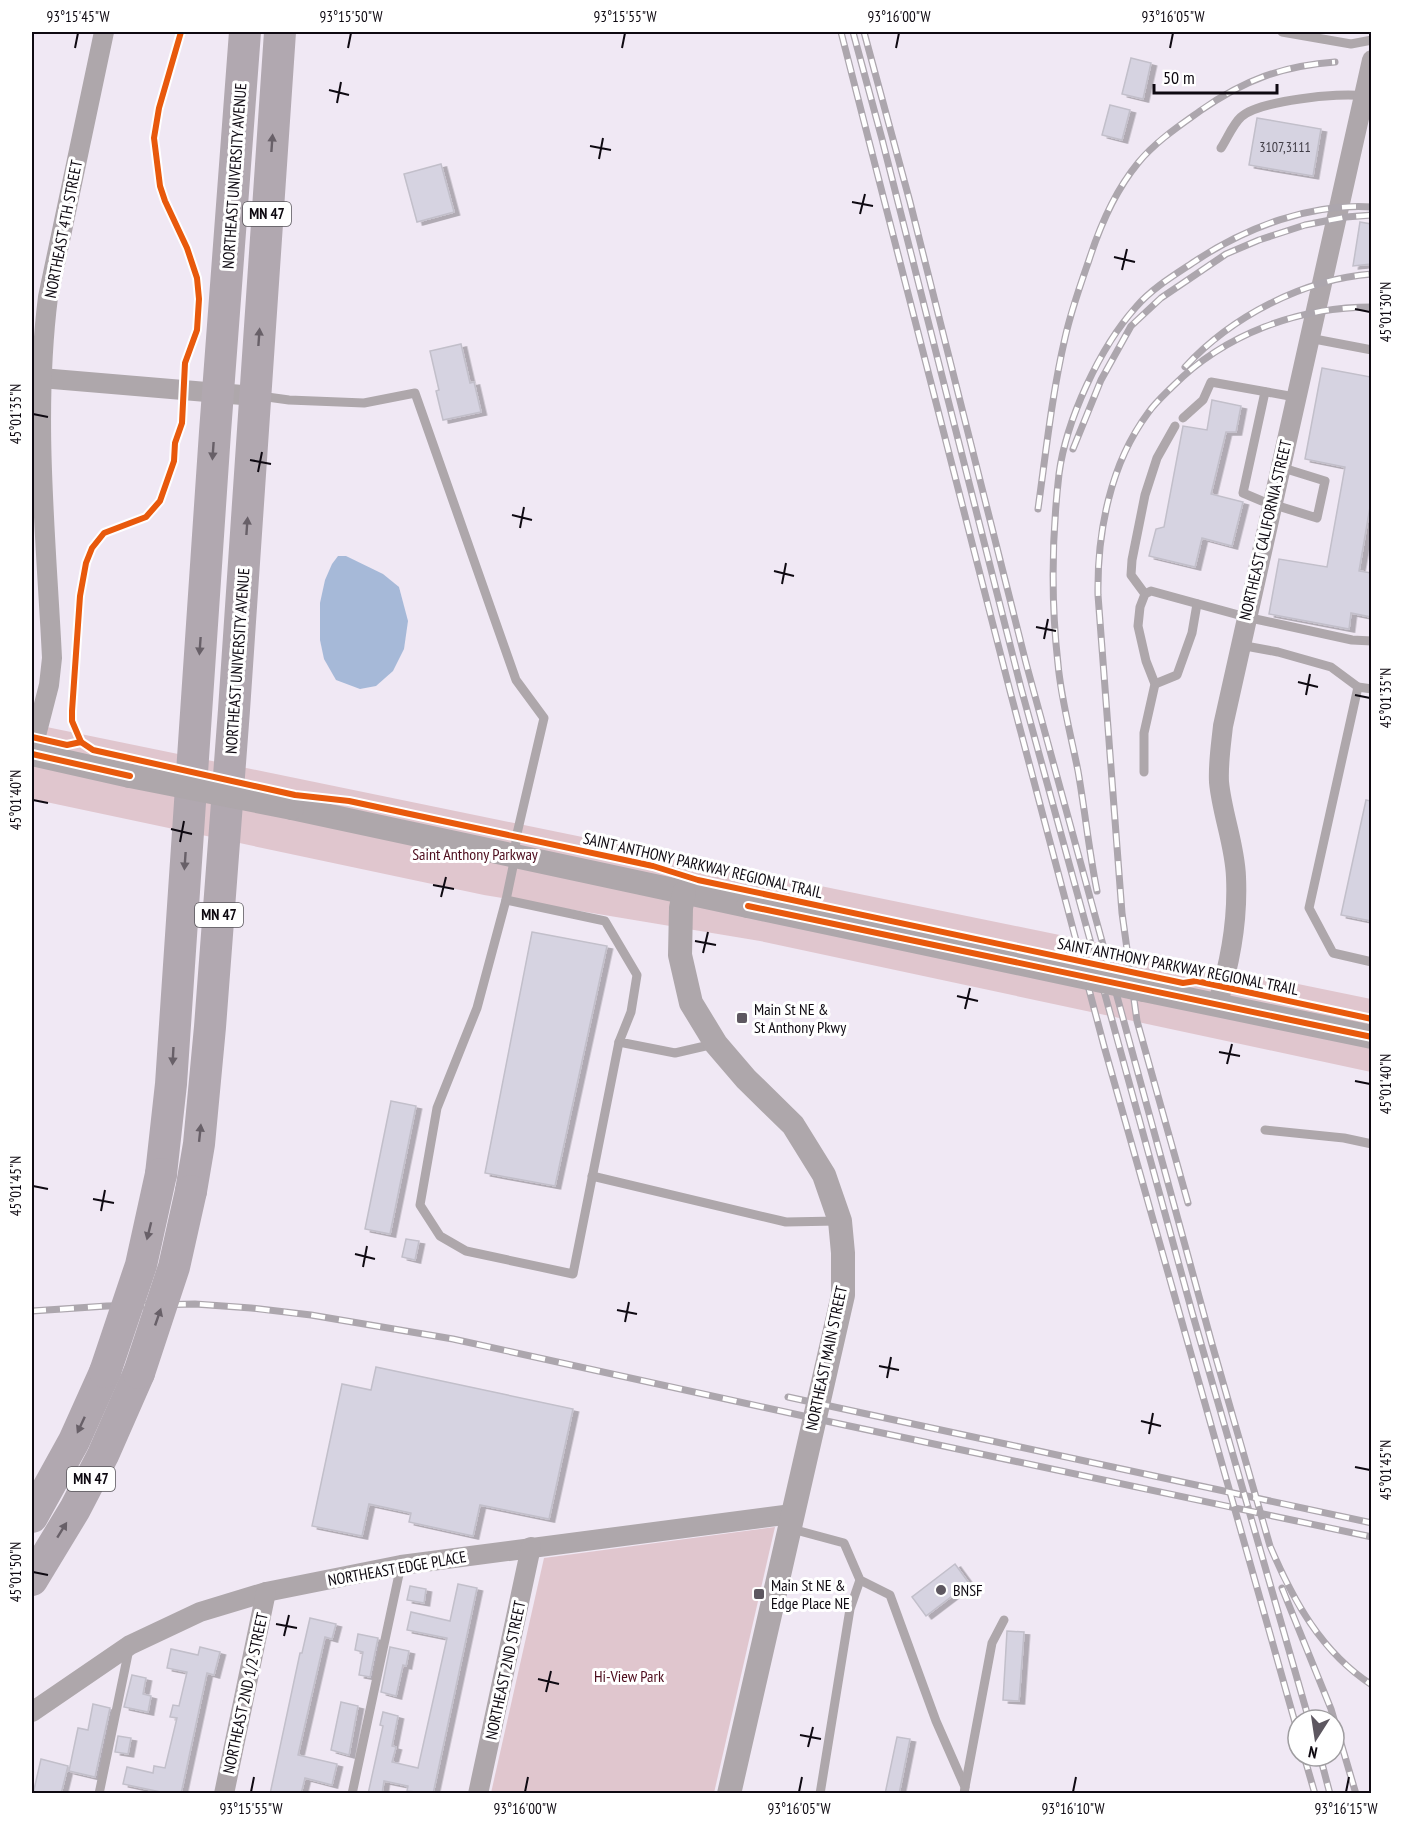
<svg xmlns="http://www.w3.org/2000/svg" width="1403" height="1825" font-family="'PT Sans Narrow',sans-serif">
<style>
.green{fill:#e0c6ce}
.water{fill:#a6b9d8}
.building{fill:#d6d3e1;stroke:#c2bfca;stroke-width:1.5;filter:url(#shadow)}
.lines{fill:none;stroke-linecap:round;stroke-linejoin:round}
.service{stroke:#aea7ab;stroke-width:9}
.minor{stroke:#aea7ab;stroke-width:20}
.tertiary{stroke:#aea7ab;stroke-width:24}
.primary{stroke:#b1a8b0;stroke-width:32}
.rail-casing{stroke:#aca6ad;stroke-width:7}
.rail{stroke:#fff;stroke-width:4.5;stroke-dasharray:14;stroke-linecap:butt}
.tertiary-bridge{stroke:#aea7ab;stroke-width:24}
.primary-bridge{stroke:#b1a8b0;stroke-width:32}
.cycleway-casing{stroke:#fff;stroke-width:10}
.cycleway{stroke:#e8590c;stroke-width:6}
.oneway{fill:#686068}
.ticks{fill:none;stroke:#0e0911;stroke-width:2}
.poi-dot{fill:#5d5760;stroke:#fff;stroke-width:2}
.labels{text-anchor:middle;stroke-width:6;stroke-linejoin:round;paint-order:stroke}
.number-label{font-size:14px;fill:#403c45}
.shield{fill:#fff;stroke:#565358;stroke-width:1.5}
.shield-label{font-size:15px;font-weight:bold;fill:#0e0911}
.street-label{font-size:16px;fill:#0e0911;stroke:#fff}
.park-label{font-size:16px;fill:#4d0c1c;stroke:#fff}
.poi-label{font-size:16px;fill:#0e0911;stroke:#fff;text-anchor:start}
.neatline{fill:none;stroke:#0e0911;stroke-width:2}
.ticks-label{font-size:15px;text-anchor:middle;fill:#0e0911}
</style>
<defs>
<filter id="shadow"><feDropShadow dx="5.5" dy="3" stdDeviation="0" flood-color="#0004"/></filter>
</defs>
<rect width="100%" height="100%" fill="#f0e8f4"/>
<g class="green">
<path d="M 32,724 L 1371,999 L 1371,1072 L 760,941 L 484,895 L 32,799 Z"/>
<path d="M 775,1527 L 714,1793 L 491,1793 L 544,1558 Z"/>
</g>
<path class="water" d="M 338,556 L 346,556 L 383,574 L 399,587 L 408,621 L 404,649 L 393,671 L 376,686 L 360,689 L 336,680 L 324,659 L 320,640 L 320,603 L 325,580 L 332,564 Z"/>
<g class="building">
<path d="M 1131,58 L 1151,63 L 1143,99 L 1122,94 Z"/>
<path d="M 1110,105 L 1130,110 L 1122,140 L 1102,135 Z"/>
<path d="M 1257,118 L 1321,129 L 1313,176 L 1249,165 Z"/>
<path d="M 441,164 L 454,212 L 417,222 L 404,174 Z"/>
<path d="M 1360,222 L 1371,224 L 1371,264 L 1353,266 Z"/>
<path d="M 461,344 L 470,383 L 474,382 L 481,412 L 443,420 L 436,391 L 439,390 L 430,351 Z"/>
<path d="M 1322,368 L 1371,377 L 1371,501 L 1359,571 L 1371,573 L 1371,617 L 1351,613 L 1349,629 L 1269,614 L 1279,559 L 1327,567 L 1345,467 L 1305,459 Z"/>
<path d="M 1212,400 L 1241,406 L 1236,432 L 1226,432 L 1211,494 L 1243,502 L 1232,546 L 1202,538 L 1195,567 L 1149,556 L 1156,529 L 1164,527 L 1183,426 L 1207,430 Z"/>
<path d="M 1366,800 L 1371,801 L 1371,921 L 1341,915 Z"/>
<path d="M 532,932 L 607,946 L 555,1186 L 485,1173 Z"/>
<path d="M 391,1101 L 416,1106 L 390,1234 L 365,1229 Z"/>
<path d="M 406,1239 L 419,1241 L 415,1260 L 402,1257 Z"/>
<path d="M 376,1367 L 573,1409 L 549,1519 L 480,1505 L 473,1536 L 409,1522 L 411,1513 L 369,1504 L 362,1536 L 312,1526 L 342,1384 L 371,1390 Z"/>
<path d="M 955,1564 L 969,1583 L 926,1616 L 912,1597 Z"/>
<path d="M 458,1584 L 477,1588 L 433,1794 L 407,1791 L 408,1786 L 384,1781 L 382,1794 L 368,1794 L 383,1726 L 380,1725 L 383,1712 L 398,1716 L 392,1746 L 396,1747 L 392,1762 L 418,1768 L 447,1638 L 407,1630 L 411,1612 L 450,1621 Z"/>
<path d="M 410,1586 L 426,1589 L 424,1603 L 407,1600 Z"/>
<path d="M 310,1618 L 336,1624 L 332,1639 L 325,1637 L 298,1755 L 337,1764 L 332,1785 L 305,1778 L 301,1794 L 270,1794 L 300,1653 L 302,1653 Z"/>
<path d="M 1007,1631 L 1024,1632 L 1019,1701 L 1003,1700 Z"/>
<path d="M 358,1634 L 378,1638 L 370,1677 L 359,1675 L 363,1652 L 355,1650 Z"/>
<path d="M 200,1647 L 220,1652 L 214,1675 L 207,1673 L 181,1794 L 170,1794 L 123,1784 L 127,1767 L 153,1773 L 154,1766 L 165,1768 L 177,1718 L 170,1717 L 173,1705 L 179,1706 L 187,1672 L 167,1668 L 171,1649 L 198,1655 Z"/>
<path d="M 390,1647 L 409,1651 L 406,1666 L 403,1665 L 396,1696 L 381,1692 Z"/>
<path d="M 132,1675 L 146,1678 L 143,1694 L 151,1696 L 148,1712 L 124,1707 Z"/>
<path d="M 341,1702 L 358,1706 L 349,1755 L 331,1750 Z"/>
<path d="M 93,1704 L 110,1708 L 95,1777 L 69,1771 L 78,1728 L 88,1730 Z"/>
<path d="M 118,1736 L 131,1738 L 128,1754 L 115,1752 Z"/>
<path d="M 897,1737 L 910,1739 L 899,1794 L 885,1794 Z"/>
<path d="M 41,1759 L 68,1766 L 61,1794 L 33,1794 Z"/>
</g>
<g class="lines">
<g class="service">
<path d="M 1282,32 L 1351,44 L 1372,40"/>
<path d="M 1221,148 C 1227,139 1233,124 1241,117 C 1258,101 1340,92 1363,96"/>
<path d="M 1309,338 L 1372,350"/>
<path d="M 1265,392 L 1243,493 L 1262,501 L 1317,518 L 1325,481 L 1280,467"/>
<path d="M 260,396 L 289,400 L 364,403 L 415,393 L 516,680 L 544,718 L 516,838 L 515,857 L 506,900 L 605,921 L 637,975 L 631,1012 L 619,1042 L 675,1053 L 714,1044"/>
<path d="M 1183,418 L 1203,400 L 1211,382 L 1295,397"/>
<path d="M 1145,594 L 1131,575 L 1132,560 L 1145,495 L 1157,458 L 1175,426"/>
<path d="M 1240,645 L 1278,652 L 1331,667 L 1358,687 L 1372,689"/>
<path d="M 1155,684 L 1177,675 L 1192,633 L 1197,604"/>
<path d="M 1358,687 L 1309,908 L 1333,953 L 1372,962"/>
<path d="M 1144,772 L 1144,733 L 1155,684 L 1146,661 L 1138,626 L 1140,607 L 1145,594 L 1151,591 L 1246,617 L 1352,640 L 1372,641"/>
<path d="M 506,900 L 477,1008 L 437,1108 L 420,1205 L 440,1236 L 466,1251 L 573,1274 L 619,1042"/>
<path d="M 1265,1130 L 1344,1138 L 1372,1144"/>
<path d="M 592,1176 L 786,1222 L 837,1221"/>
<path d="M 792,1529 L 844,1543 L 860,1580 L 890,1595 L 936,1721 L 965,1787 L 964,1794"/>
<path d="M 965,1787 L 992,1643 L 1004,1620"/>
<path d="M 99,1794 L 129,1649"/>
<path d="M 352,1794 L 401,1565"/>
<path d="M 820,1794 L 850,1609 L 860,1580"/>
</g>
<g class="minor">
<path d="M 41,378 L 254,396"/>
<path d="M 32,751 L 49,685 L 52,658 C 46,537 33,416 48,297 L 104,32"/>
<path d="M 1217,1005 C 1230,964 1238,920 1236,877 C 1235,845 1222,814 1219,782 C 1218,763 1221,745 1223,726 L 1372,60"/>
<path d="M 32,1712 L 130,1645 L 200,1612 L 266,1592 L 401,1565 L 792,1514"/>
<path d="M 224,1794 L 266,1592"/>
<path d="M 478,1794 L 531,1547"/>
</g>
<g class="tertiary">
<path d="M 32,754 L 130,776"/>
<path d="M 292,808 L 748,906"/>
<path d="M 684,893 L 681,908 L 680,955 L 691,1003 L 716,1044 L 746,1079 L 793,1125 L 824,1175 L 840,1221 L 843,1253 L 843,1295 L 729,1794"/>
<path d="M 1144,990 L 1372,1037"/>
</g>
<g class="primary">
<path d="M 161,1174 L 171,1084 L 215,432 L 245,32"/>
<path d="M 191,1191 L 199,1144 L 210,1027 L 234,710 L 280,32"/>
<path d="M 32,1517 L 74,1441 L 105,1372"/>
<path d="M 32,1580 L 75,1509 L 103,1455 L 139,1373"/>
</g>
<defs>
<g id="rail">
<path d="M 841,32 L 1010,691 L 1104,1046 L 1298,1733"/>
<path d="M 853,32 L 882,139 L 1021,688 L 1192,1312 L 1309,1720"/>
<path d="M 864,32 L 910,202 L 1026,663 L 1212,1344 L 1270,1546 C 1293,1600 1321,1652 1372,1685"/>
<path d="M 1185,367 C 1231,317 1303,279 1372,274"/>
<path d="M 1073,449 L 1101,380 L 1131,326 L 1161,298 L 1226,254 L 1259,240 L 1305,225 L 1346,217 L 1372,215"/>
<path d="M 1038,509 C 1046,452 1052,394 1065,338 C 1071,311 1080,286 1089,260 C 1100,226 1115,191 1138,163 C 1155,142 1179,126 1200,111 C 1244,80 1282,66 1335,62"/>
<path d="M 1097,891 C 1089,851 1085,811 1078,771 C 1071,735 1061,699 1058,664 C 1051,602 1052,535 1059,474 C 1066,420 1100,347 1136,307 C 1152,288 1176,274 1197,260 C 1247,227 1311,203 1372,207"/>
<path d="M 1188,1203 L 1137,1021 L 1122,913 L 1098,595 C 1097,533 1110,464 1148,413 C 1155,403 1164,395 1173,386 C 1225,334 1298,307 1372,307"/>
<path d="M 32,1311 L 107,1306 L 195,1304 L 251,1308 L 311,1315 L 453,1339 L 840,1424 L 1372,1537"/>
<path d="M 788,1397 L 1372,1523"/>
<path d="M 1282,1588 L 1331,1709 L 1356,1794"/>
<path d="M 1304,1756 L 1315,1794"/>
<path d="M 1320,1756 L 1330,1794"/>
</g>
</defs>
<use href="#rail" class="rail-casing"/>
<use href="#rail" class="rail"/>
<g class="tertiary-bridge">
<path d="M 130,776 L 292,808"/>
<path d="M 748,906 L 1144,990"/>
</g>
<g class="primary-bridge">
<path d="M 105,1372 L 141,1265 L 161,1174"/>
<path d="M 139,1373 L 174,1267 L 191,1191"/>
</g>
<defs>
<g id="cycleway">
<path d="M 32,737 L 67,745 L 81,742 L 93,750 L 295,795 L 349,801 L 653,866 L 698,880 L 1183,983 L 1196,981 L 1372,1019"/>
<path d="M 81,742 L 72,721 L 72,711 L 80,596 L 86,563 L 92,548 L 104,533 L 146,517 L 160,501 L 174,461 L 175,443 L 182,423 L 185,363 L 197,330 L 199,299 L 197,278 L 187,248 L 165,201 L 160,186 L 154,138 L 159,108 L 181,32"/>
<path d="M 32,754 L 130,776"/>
<path d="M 748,906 L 1372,1037"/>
</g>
</defs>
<use href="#cycleway" class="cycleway-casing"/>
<use href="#cycleway" class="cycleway"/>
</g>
<defs><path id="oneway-solid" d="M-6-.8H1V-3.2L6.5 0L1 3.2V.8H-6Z" transform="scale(1.5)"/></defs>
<g class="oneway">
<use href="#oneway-solid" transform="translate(272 143) rotate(-86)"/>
<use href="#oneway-solid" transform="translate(259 337) rotate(-86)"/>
<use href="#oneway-solid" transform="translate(213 451) rotate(94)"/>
<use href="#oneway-solid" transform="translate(247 526) rotate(-86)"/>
<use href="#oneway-solid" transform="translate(200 646) rotate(94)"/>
<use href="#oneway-solid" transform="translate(185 861) rotate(94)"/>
<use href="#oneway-solid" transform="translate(173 1056) rotate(93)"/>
<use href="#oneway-solid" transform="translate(200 1133) rotate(-84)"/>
<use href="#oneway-solid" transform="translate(149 1231) rotate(104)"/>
<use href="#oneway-solid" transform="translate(158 1317) rotate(-71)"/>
<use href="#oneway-solid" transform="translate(81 1425) rotate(115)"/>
<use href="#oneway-solid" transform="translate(62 1530) rotate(-58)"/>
</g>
<path class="ticks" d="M 75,48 L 78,33M 348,48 L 351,33M 622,48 L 625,33M 896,48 L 899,33M 1170,48 L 1173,33M 329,90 L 349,95M 337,103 L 341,82M 590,146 L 611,150M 599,159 L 603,138M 852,202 L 873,206M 860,214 L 865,194M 1114,257 L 1135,262M 1122,270 L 1127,249M 1355,309 L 1370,312M 33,414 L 48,417M 250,460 L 271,464M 258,472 L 262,452M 512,515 L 532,520M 520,528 L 524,507M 774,571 L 794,576M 782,584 L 786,563M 1036,627 L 1056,631M 1044,639 L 1048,619M 1298,682 L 1318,687M 1306,695 L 1310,674M 1355,695 L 1370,698M 33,800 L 48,803M 171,829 L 192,834M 180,842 L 184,821M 433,885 L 454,889M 441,897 L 446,877M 695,941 L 716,945M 703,953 L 708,932M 957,996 L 978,1001M 965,1009 L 970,988M 1219,1052 L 1240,1056M 1227,1064 L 1232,1044M 1355,1081 L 1370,1084M 33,1186 L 48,1189M 93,1199 L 114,1203M 101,1211 L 105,1190M 355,1254 L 375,1259M 363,1267 L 367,1246M 617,1310 L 637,1314M 625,1322 L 629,1302M 879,1366 L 899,1370M 887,1378 L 891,1357M 1141,1421 L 1161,1426M 1149,1434 L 1153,1413M 1355,1467 L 1370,1470M 33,1572 L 48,1575M 276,1624 L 297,1628M 284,1636 L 289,1615M 538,1679 L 559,1684M 546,1692 L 551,1671M 800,1735 L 821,1739M 808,1747 L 813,1727M 251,1792 L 254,1777M 525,1792 L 528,1777M 799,1792 L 802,1777M 1073,1792 L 1076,1777M 1346,1792 L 1349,1777"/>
<g class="poi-dot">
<rect x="736" y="1012" width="12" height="12" rx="3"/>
<circle cx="941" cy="1590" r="6"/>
<rect x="753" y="1588" width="12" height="12" rx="3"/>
</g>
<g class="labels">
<g class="number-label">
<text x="1285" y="152">3107,3111</text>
</g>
<g class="shield">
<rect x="243" y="202" width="48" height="24" rx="4.5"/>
<rect x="195" y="903" width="48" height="24" rx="4.5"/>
<rect x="67" y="1467" width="48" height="24" rx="4.5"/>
</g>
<g class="shield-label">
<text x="267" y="219">MN 47</text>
<text x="219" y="920">MN 47</text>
<text x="91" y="1484">MN 47</text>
</g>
<g class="street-label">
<text transform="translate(234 176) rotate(-86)" y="6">NORTHEAST UNIVERSITY AVENUE</text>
<text transform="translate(63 229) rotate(-79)" y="6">NORTHEAST 4TH STREET</text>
<text transform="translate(1265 530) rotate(-77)" y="6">NORTHEAST CALIFORNIA STREET</text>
<text transform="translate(237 661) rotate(-86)" y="6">NORTHEAST UNIVERSITY AVENUE</text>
<text transform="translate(703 865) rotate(13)" y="6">SAINT ANTHONY PARKWAY REGIONAL TRAIL</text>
<text transform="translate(1178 966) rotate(11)" y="6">SAINT ANTHONY PARKWAY REGIONAL TRAIL</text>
<text transform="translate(826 1358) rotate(-78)" y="6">NORTHEAST MAIN STREET</text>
<text transform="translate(397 1568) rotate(-10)" y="6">NORTHEAST EDGE PLACE</text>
<text transform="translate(505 1670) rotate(-78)" y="6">NORTHEAST 2ND STREET</text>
<text transform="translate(245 1693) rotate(-78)" y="6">NORTHEAST 2ND 1/2 STREET</text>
</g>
<g class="park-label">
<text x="475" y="860">Saint Anthony Parkway</text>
<text x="629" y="1682">Hi-View Park</text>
</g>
<g class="poi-label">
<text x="754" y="1015">Main St NE &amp;<tspan x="754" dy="18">St Anthony Pkwy</tspan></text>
<text x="771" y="1591">Main St NE &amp;<tspan x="771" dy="18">Edge Place NE</tspan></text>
<text x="953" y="1596">BNSF</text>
</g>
</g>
<rect width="1403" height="1825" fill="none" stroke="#ffffff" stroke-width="66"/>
<g transform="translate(1316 1738) rotate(192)"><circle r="28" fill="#ffffff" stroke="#9f9da0" stroke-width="1.5"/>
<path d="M0-4.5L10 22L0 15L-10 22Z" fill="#5d5760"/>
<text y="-9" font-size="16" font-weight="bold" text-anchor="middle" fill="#0e0911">N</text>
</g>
<path d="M1154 84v9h123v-9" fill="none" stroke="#0e0911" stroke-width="3"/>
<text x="1163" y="84" font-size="18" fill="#0e0911" stroke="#ffffff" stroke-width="4.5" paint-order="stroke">50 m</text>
<rect x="33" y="33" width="1337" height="1759" class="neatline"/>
<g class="ticks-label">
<text x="78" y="22">93°15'45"W</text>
<text x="351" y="22">93°15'50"W</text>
<text x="625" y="22">93°15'55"W</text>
<text x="899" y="22">93°16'00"W</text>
<text x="1173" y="22">93°16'05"W</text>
<text transform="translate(1386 312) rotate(-90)" y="5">45°01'30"N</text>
<text transform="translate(16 414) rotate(-90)" y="5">45°01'35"N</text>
<text transform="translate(1386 698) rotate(-90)" y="5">45°01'35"N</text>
<text transform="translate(16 800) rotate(-90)" y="5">45°01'40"N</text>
<text transform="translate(1386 1084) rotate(-90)" y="5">45°01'40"N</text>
<text transform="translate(16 1186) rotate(-90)" y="5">45°01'45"N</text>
<text transform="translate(1386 1470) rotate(-90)" y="5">45°01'45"N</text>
<text transform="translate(16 1572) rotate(-90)" y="5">45°01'50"N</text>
<text x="251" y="1814">93°15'55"W</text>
<text x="525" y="1814">93°16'00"W</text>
<text x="799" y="1814">93°16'05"W</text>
<text x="1073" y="1814">93°16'10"W</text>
<text x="1346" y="1814">93°16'15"W</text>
</g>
</svg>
